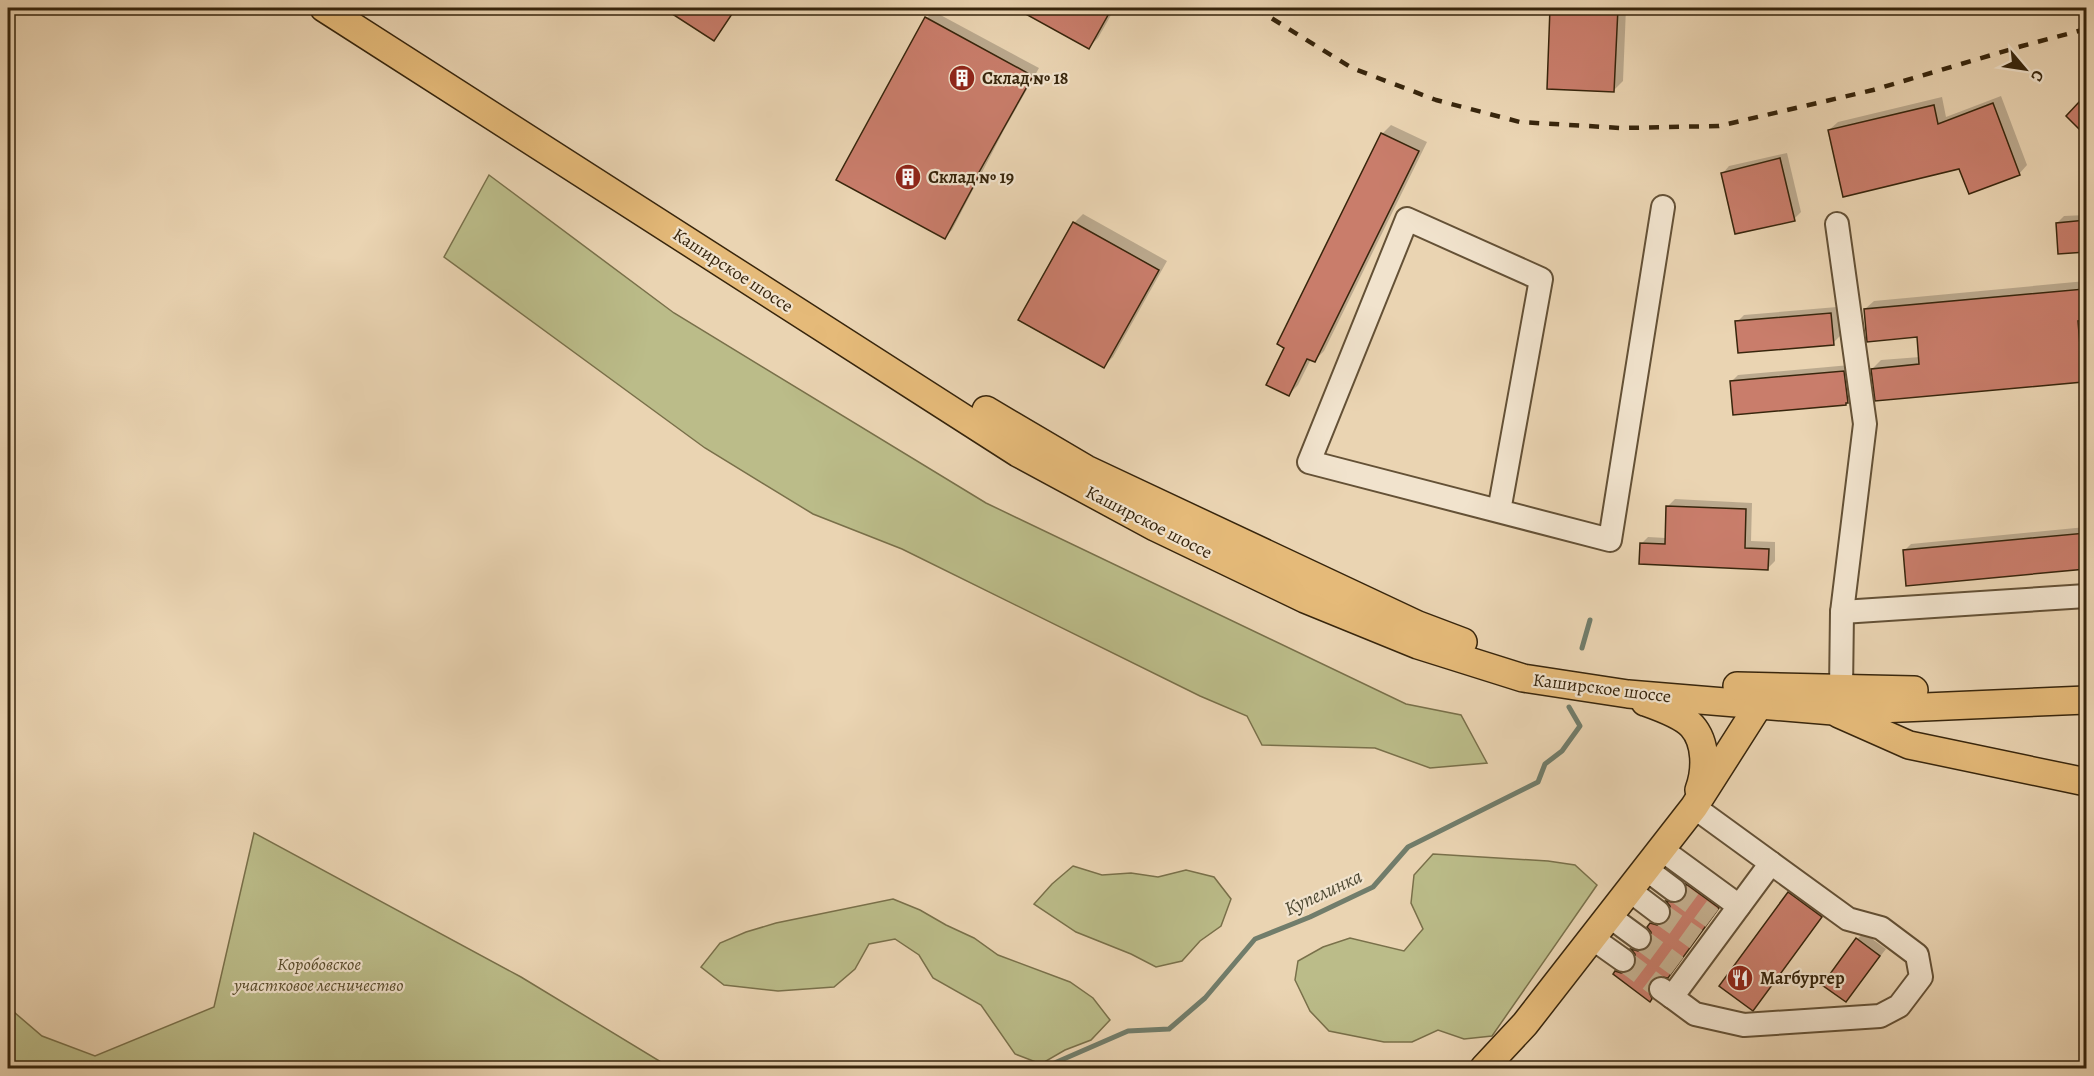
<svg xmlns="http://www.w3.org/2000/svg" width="2094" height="1076" font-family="Alegreya,serif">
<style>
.green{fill:#bbbc89;stroke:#79704a;stroke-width:1.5}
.shadow{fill:#0003}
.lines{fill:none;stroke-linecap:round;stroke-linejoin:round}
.stream{stroke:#717d6b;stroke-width:5}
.building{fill:#c97d6b;stroke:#37250c;stroke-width:1.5}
.minor-tunnel{stroke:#c6b191;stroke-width:22;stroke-dasharray:22 11;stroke-linecap:butt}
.minor-casing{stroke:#645136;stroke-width:26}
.major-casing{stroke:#37250c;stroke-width:30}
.minor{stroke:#f1e3cd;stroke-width:22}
.major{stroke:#e5ba79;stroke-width:27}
.rail{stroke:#37250c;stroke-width:4.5;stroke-dasharray:10 10;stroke-linecap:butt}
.labels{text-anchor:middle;stroke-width:4.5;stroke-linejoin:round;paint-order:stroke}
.poi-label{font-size:18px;font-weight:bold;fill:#37250c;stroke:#f1e3cd;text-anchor:start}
.street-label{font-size:18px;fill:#37250c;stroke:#f1e3cd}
.park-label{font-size:18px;font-style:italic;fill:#584b2b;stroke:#f1e3cd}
.water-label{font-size:20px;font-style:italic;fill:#4f4a34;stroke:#f1e3cd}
</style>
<rect width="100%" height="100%" fill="#ead4b2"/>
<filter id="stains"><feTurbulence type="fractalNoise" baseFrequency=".00333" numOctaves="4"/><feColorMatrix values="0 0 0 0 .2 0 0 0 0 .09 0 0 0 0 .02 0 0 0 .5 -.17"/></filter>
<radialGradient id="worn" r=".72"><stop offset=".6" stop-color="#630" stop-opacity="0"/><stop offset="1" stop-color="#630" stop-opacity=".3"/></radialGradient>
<g class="green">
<path d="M 489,175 L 674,313 L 986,503 L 1406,704 L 1461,715 L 1487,763 L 1430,768 L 1375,748 L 1262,745 L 1247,716 L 1200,696 L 902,549 L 813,514 L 705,448 L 444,257 Z"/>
<path d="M 254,833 L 521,977 L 671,1068 L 8,1068 L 8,1007 L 42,1036 L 95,1056 L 214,1007 Z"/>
<path d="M 1433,854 L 1548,861 L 1575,865 L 1597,885 L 1492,1036 L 1464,1039 L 1438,1030 L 1412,1042 L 1384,1042 L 1329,1031 L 1310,1011 L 1295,980 L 1298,961 L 1323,947 L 1350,938 L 1404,951 L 1423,929 L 1411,903 L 1414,875 Z"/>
<path d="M 1073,866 L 1102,875 L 1131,873 L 1158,877 L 1186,870 L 1214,877 L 1231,899 L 1221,926 L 1200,941 L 1182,961 L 1156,967 L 1131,954 L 1076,932 L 1034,904 L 1052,884 Z"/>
<path d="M 893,899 L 920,910 L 946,925 L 974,938 L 998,955 L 1070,982 L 1093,998 L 1110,1020 L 1091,1040 L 1065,1050 L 1041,1064 L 1015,1054 L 981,1005 L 933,978 L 919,955 L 895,939 L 869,944 L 855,969 L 834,987 L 778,991 L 724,985 L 701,967 L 720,943 L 746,932 L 776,923 Z"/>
</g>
<g class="shadow">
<path d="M 666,8 L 737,8 L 714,39 Z"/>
<path d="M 1018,8 L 1115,8 L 1098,38 L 1089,47 Z"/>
<path d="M 1552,8 L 1626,8 L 1623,81 L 1614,90 L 1548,88 Z"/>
<path d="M 933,11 L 1039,68 L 1004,130 L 952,230 L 945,237 L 838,179 L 927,18 Z"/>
<path d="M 2001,96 L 2027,165 L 2019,174 L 1960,168 L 1829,130 L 1838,122 L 1942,97 L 1946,117 Z"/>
<path d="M 2085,99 L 2086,101 L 2086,134 L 2068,116 Z"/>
<path d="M 1391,125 L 1427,142 L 1324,351 L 1314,361 L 1311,359 L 1298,385 L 1289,394 L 1382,134 Z"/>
<path d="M 1787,153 L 1801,212 L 1794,219 L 1723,173 L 1729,166 Z"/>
<path d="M 1083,214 L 1167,261 L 1113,357 L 1104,366 L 1074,223 Z"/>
<path d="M 2086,215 L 2086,251 L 2060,253 L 2057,223 L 2064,216 Z"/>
<path d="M 2086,281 L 2086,379 L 1877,399 L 1872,369 L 1881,360 L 1920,357 L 1918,336 L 1865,309 L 1874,301 Z"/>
<path d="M 1837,307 L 1840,336 L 1833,343 L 1737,322 L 1744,315 Z"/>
<path d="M 1850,365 L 1855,395 L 1845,404 L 1731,382 L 1738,375 Z"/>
<path d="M 1675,499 L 1752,503 L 1751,541 L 1775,542 L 1775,561 L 1768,568 L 1641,544 L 1648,537 L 1666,538 L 1668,506 Z"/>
<path d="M 2086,527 L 2086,567 L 1908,584 L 1904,551 L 1911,544 Z"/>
<path d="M 1689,883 L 1719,906 L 1669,974 L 1656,975 L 1652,978 L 1649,986 L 1653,996 L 1650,1000 L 1615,974 L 1618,970 L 1624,972 L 1631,971 L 1635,968 L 1638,961 L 1633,949 L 1648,949 L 1654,939 L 1649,927 L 1653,922 L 1659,924 L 1670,920 L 1673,913 L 1672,906 L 1668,901 L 1682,902 L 1686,898 L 1689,891 Z"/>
<path d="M 1790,891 L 1823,915 L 1755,1007 L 1789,893 Z"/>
<path d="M 1864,933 L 1886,949 L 1846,1000 L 1857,939 Z"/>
</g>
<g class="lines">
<g class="stream">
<path d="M 1582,648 L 1590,620"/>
<path d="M 1043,1068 L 1128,1031 L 1169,1029 L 1205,998 L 1255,939 L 1310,917 L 1373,887 L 1408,847 L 1538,782 L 1545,764 L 1562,751 L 1580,726 L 1569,707"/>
</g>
</g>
<g class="building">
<path d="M 663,8 L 736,8 L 714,41 Z"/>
<path d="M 1015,8 L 1112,8 L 1089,49 Z"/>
<path d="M 1550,8 L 1618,8 L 1614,92 L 1547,89 Z"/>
<path d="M 925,17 L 1033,76 L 978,174 L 980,174 L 945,239 L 836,180 Z"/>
<path d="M 2079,102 L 2086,109 L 2086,136 L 2066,116 Z"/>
<path d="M 1993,103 L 2020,175 L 1969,194 L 1959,169 L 1843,197 L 1828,130 L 1934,105 L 1938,124 Z"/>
<path d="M 1381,133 L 1419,151 L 1315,362 L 1307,359 L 1289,396 L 1266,385 L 1284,348 L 1277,344 Z"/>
<path d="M 1780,158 L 1795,221 L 1735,234 L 1721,173 Z"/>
<path d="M 2086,220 L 2086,252 L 2058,254 L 2056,223 Z"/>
<path d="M 1073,222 L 1159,270 L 1104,368 L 1018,320 Z"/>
<path d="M 2084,289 L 2086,320 L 2078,321 L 2083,382 L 1875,401 L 1871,369 L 1919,364 L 1917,337 L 1867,342 L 1864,309 Z"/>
<path d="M 1831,313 L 1834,345 L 1738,353 L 1735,321 Z"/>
<path d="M 1844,371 L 1848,403 L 1846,403 L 1846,405 L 1733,415 L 1730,381 Z"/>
<path d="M 1666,506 L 1746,509 L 1745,548 L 1769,549 L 1768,570 L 1639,564 L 1640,543 L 1665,544 Z"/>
<path d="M 2086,533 L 2086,569 L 1906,586 L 1903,550 Z"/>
<path d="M 1686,884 L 1719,908 L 1668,978 L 1656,976 L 1650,981 L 1648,988 L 1652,999 L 1650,1002 L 1613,974 L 1615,971 L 1621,973 L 1628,972 L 1634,968 L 1636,961 L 1635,954 L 1631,949 L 1638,951 L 1645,950 L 1649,946 L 1652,939 L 1651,932 L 1647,927 L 1650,923 L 1657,925 L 1663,925 L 1668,921 L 1671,913 L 1670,906 L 1666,901 L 1679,903 L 1684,899 L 1687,891 Z"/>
<path d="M 1788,892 L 1822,917 L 1753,1011 L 1719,986 Z"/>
<path d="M 1856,938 L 1880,956 L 1846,1002 L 1822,985 Z"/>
</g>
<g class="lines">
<g class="minor-tunnel">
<path d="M 1674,890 L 1712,918"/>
<path d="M 1658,912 L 1696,939"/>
<path d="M 1639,938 L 1677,966"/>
<path d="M 1623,960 L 1660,988"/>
</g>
<defs>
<g id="minor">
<path d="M 1499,511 L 1541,279 L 1407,219 L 1309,462 L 1610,540 L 1663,207"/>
<path d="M 1842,612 L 2086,596"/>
<path d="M 1835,704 L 1841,690 L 1842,612 L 1865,424 L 1837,224"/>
<path d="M 1661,849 L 1739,906"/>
<path d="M 1646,869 L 1674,890"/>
<path d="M 1629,890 L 1658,912"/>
<path d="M 1609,916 L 1639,938"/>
<path d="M 1592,938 L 1623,960"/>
<path d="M 1661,989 L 1672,997 L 1771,863 L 1694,807"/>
<path d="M 1672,997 L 1695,1014 L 1744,1025 L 1880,1016 L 1899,1006 L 1921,977 L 1917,955 L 1881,928 L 1848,919 L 1771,863"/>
</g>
<g id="major">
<path d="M 324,8 L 1018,453 L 1155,527 L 1305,599 L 1418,645 L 1523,678 L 1628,694 L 1833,711 L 2086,700"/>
<path d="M 986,410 L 1086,469 L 1418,625 L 1463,642"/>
<path d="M 1737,686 L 1914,690"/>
<path d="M 1645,702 C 1659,707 1682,715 1692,726 C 1707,743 1706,771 1699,790"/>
<path d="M 1839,714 L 1909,745 L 2086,782"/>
<path d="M 1484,1068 L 1525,1024 L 1694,807 L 1759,705"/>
</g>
</defs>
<use href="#minor" class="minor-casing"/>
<use href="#major" class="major-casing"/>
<use href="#minor" class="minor"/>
<use href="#major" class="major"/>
<path class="rail" d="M 1255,8 L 1352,68 L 1436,100 L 1520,122 L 1621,128 L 1719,126 L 1873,90 L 2022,46 L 2086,29"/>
</g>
<defs>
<symbol id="building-disc" viewBox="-11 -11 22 22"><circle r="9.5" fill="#8f2418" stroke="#f1e3cd"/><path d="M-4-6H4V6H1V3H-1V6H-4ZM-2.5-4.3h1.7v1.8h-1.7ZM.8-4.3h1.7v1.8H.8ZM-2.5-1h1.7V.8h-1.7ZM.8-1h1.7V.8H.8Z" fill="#fff"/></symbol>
<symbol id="restaurant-disc" viewBox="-11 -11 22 22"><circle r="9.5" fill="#8f2418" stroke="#f1e3cd"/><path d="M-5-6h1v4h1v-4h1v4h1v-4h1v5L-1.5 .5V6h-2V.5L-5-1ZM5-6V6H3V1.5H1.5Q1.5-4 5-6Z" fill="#fff"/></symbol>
</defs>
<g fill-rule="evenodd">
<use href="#building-disc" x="947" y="63" width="30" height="30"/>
<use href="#building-disc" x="893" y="162" width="30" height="30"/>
<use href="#restaurant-disc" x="1725" y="963" width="30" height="30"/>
</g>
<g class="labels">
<g class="poi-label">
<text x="982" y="84">Склад № 18</text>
<text x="928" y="183">Склад № 19</text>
<text x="1760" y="984">Магбургер</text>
</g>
<g class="street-label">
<text transform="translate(733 270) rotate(33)" y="6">Каширское шоссе</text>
<text transform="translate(1149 522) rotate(27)" y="6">Каширское шоссе</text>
<text transform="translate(1602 688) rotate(7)" y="6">Каширское шоссе</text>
</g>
<g class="park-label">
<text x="319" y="970">Коробовское<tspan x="319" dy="21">участковое лесничество</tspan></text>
</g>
<g class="water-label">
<text transform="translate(1323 892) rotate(-25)" y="7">Купелинка</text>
</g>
</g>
<rect width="2094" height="1076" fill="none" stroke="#ead4b2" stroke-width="30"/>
<rect x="9" y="9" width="2076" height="1058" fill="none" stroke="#37250c" stroke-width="3"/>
<rect x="15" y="15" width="2064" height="1046" fill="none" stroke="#37250c" stroke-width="1.5"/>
<g transform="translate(2025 69) rotate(119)" stroke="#f1e3cd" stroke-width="4.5" paint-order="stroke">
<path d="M0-4.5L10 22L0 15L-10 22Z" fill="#37250c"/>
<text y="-9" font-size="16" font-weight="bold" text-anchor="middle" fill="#37250c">С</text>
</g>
<rect width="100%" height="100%" filter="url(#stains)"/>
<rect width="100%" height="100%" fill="url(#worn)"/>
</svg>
